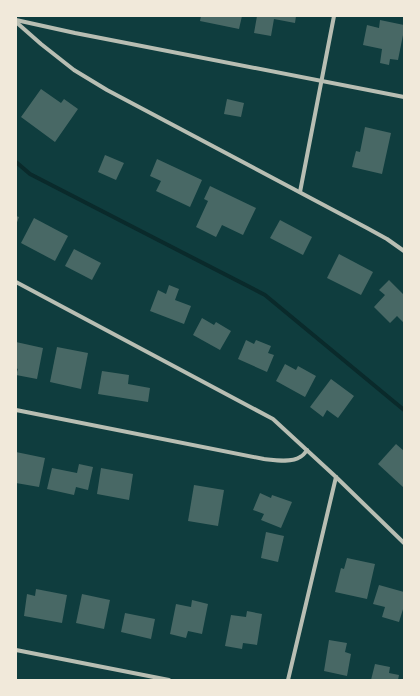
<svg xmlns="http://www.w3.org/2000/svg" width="420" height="696" font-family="'Alegreya Sans',sans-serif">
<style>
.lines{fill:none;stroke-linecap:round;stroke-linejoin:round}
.stream{stroke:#0a2a2b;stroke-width:4}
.building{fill:#486865}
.minor{stroke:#b8beb3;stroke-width:4}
</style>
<rect width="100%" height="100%" fill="#0f3d3e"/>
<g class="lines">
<path class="stream" d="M 16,162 L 30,174 L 265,295 L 404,410"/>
</g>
<g class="building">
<path d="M 201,16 L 242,16 L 239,29 L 200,21 Z"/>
<path d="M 257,16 L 296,16 L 295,23 L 274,19 L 271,36 L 254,33 Z"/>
<path d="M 380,20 L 404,25 L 404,30 L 398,60 L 390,59 L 389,65 L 380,63 L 382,49 L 363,45 L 367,25 L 379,28 Z"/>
<path d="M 41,89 L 61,103 L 64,99 L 78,109 L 55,142 L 21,117 Z"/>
<path d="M 227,99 L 244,103 L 241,117 L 224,114 Z"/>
<path d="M 365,127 L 391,133 L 382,174 L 352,167 L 356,151 L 360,152 Z"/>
<path d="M 105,155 L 124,163 L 116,180 L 98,172 Z"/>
<path d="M 157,159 L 202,180 L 190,207 L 156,191 L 161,181 L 150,176 Z"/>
<path d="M 210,186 L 256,208 L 243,235 L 222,225 L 216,237 L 196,227 L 208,201 L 204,199 Z"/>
<path d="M 16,216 L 19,217 L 16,225 Z"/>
<path d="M 34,218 L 68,236 L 55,261 L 21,243 Z"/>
<path d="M 280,220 L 312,237 L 303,255 L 270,238 Z"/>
<path d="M 74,249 L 101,263 L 92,280 L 65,266 Z"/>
<path d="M 339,254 L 373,272 L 361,295 L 327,278 Z"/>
<path d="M 389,280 L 404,295 L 404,323 L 397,316 L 390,323 L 374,307 L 385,295 L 379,290 Z"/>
<path d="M 169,285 L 179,289 L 175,300 L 191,306 L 184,324 L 150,311 L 158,290 L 166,294 Z"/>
<path d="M 202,318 L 214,325 L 216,322 L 231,331 L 220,350 L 193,335 Z"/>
<path d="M 246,340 L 254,344 L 256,340 L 271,346 L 268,353 L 274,355 L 267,372 L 238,359 Z"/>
<path d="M 16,342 L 43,348 L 37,379 L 16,375 L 18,369 L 16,368 Z"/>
<path d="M 57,347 L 88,353 L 81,389 L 50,382 Z"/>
<path d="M 285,364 L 296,370 L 298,366 L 316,376 L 305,397 L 276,381 Z"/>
<path d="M 102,371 L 129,375 L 128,384 L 150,388 L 148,402 L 98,394 Z"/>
<path d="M 331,379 L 354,396 L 338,418 L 327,410 L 323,417 L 310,407 Z"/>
<path d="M 396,444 L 404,451 L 404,485 L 403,487 L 378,464 Z"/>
<path d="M 16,452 L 45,458 L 39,487 L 16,483 Z"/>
<path d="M 79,464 L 93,467 L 88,490 L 76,487 L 74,495 L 47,489 L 52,468 L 77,473 Z"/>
<path d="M 101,468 L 133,474 L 129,500 L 97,494 Z"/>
<path d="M 194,485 L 224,490 L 218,526 L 188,521 Z"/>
<path d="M 260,493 L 271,498 L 272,495 L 292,502 L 281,528 L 261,520 L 264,514 L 253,510 Z"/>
<path d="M 266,532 L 284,536 L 278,562 L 261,558 Z"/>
<path d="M 347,558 L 375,564 L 367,599 L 335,592 L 341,568 L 344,569 Z"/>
<path d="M 379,585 L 404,592 L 404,606 L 399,622 L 382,617 L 385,607 L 373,604 Z"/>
<path d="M 36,589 L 67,595 L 62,623 L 24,616 L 27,594 L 35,596 Z"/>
<path d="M 82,594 L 110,600 L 104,629 L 76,623 Z"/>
<path d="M 192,600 L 208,604 L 202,634 L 188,631 L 186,638 L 170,634 L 176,604 L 191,607 Z"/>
<path d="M 247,611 L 262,614 L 257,645 L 243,643 L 242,649 L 225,646 L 231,615 L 246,617 Z"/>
<path d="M 125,613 L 155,619 L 151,639 L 121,632 Z"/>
<path d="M 329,640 L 347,643 L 345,652 L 351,654 L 347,676 L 324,671 Z"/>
<path d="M 375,664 L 390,667 L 389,673 L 399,675 L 398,680 L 371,680 Z"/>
</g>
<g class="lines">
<g class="minor">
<path d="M 16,20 L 75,33 L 404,97"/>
<path d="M 16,22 L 41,44 L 74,70 L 107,90 L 367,228 L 387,239 L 404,251"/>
<path d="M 300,192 L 334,16"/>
<path d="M 16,282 L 273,419 L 336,477 L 404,543"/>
<path d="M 16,410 L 264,459 C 274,460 292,463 300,457 C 303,456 305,453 307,450"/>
<path d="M 16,650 L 169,680"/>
<path d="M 288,680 L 336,477"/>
</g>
</g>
<rect width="420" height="696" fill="none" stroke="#f1e9da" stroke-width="34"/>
</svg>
